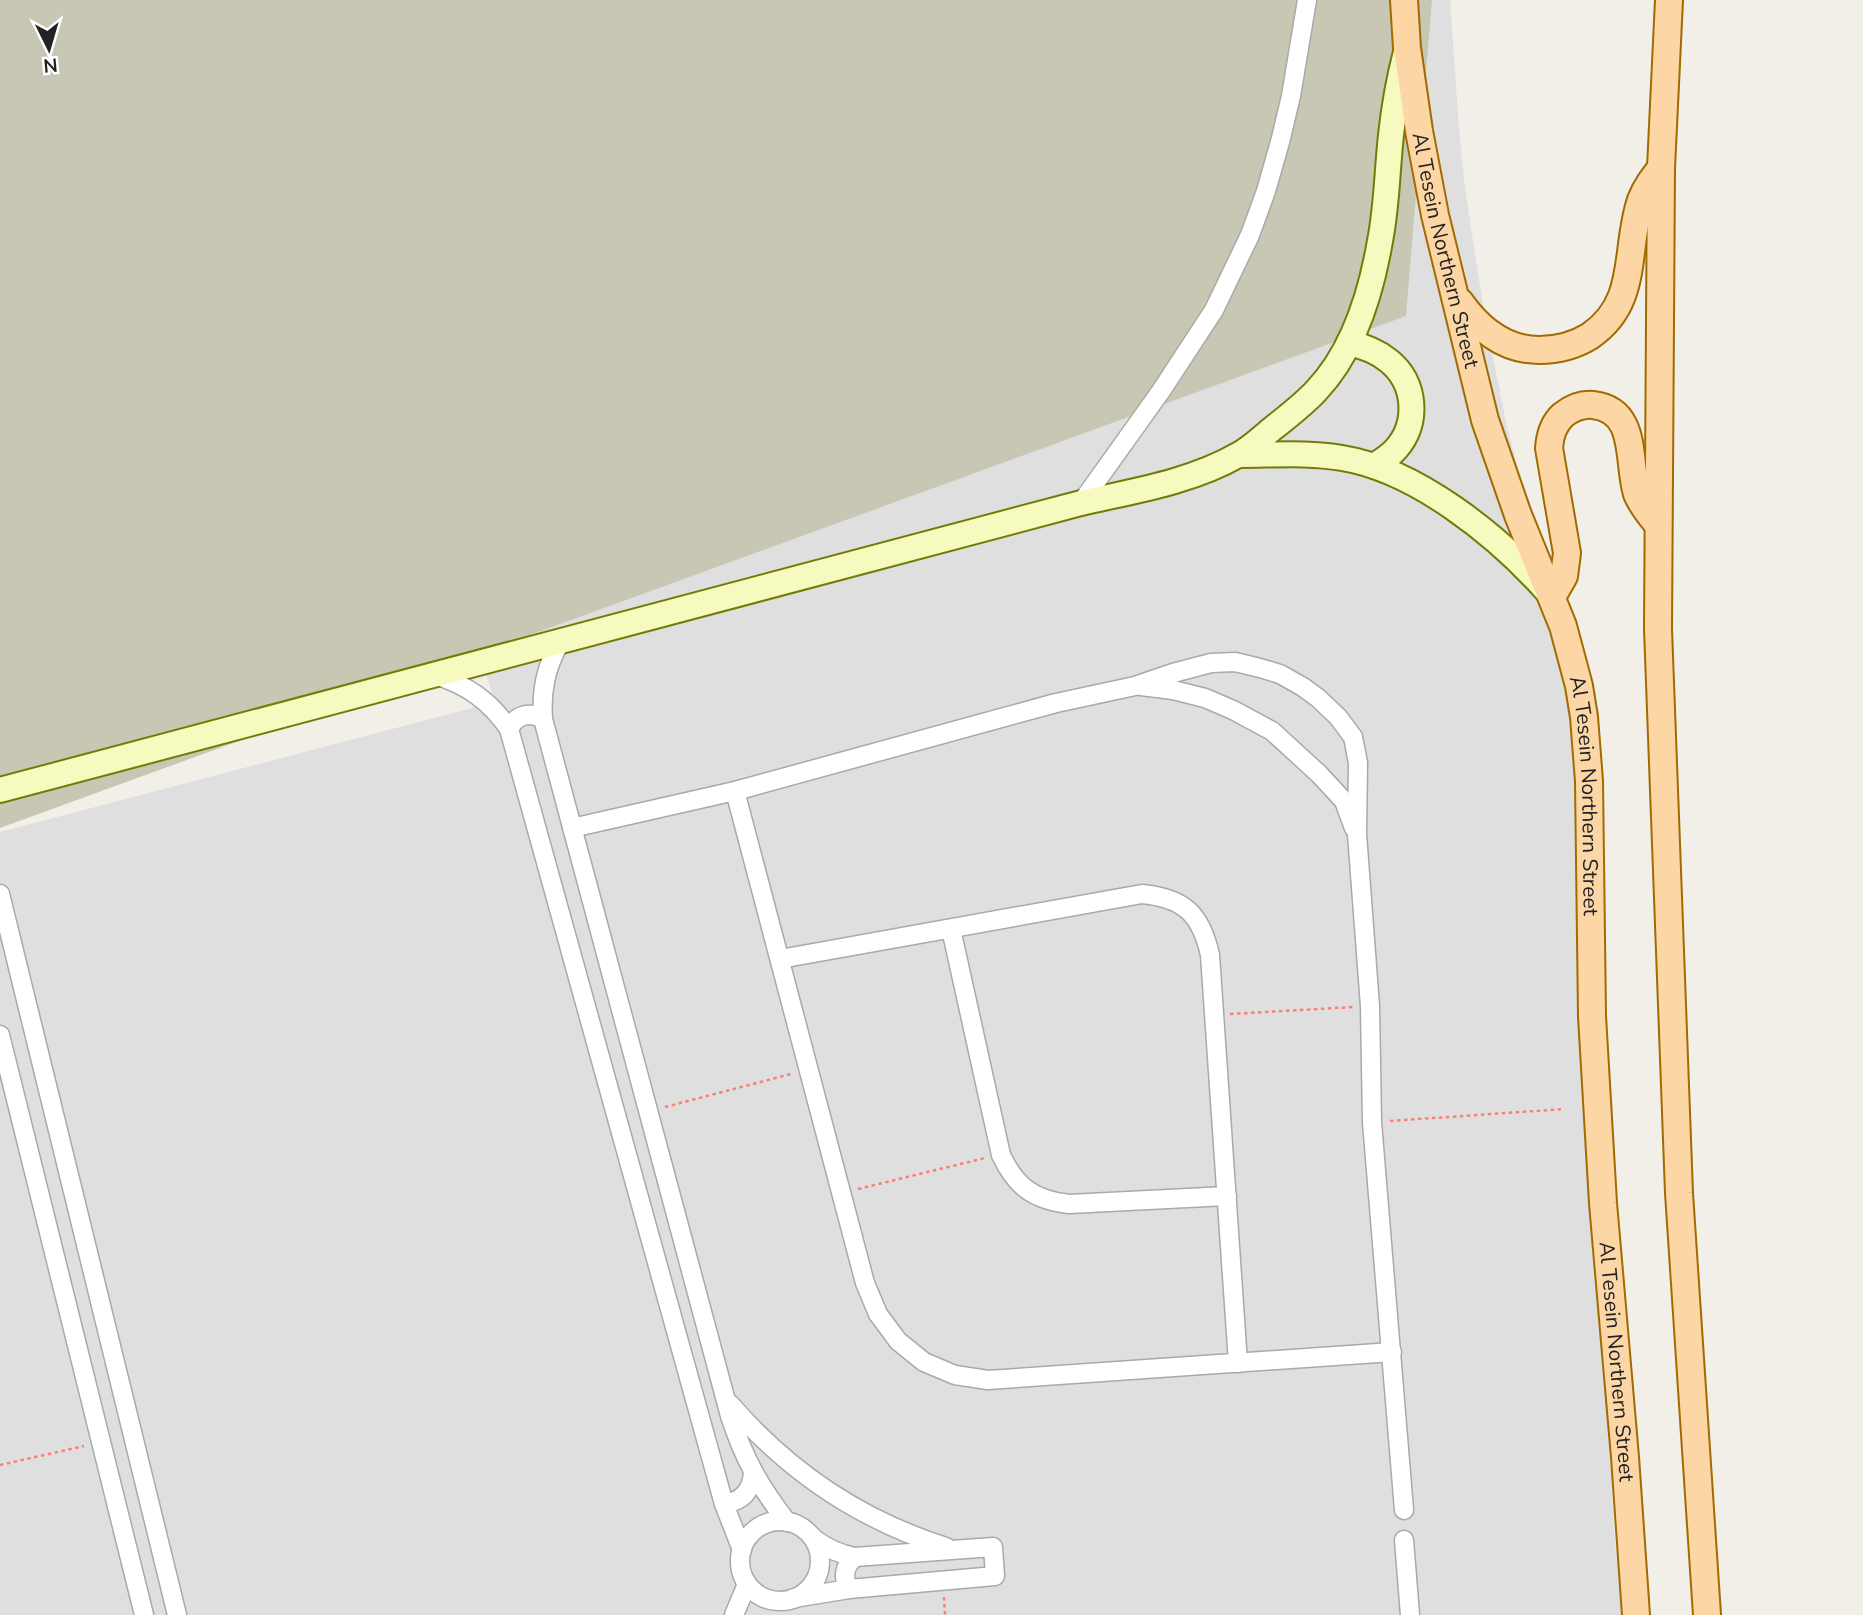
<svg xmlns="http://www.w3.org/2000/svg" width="1863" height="1615" font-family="'Nunito Sans',sans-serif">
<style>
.residential{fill:#e0dfdf}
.construction{fill:#c7c7b4}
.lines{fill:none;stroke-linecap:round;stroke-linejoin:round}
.street-casing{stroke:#a9a9a9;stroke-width:21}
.secondary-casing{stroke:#707d05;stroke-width:28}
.primary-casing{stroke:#a06b00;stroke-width:30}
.path{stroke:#fa8072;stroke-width:2.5;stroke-dasharray:3.5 3.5;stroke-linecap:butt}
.street{stroke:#fff;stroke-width:18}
.secondary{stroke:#f7fabf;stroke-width:24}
.primary{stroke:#fcd6a4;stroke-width:26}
.labels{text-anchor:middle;stroke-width:6;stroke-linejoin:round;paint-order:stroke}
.street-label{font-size:21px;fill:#222;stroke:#fff}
</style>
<rect width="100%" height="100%" fill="#f2efe9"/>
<path class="residential" d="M 0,0 L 1450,0 L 1459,129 L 1465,188 L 1483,306 L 1506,422 L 1570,666 L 1614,1530 L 1622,1615 L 0,1615 L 0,832 L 495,702 L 479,653 Z"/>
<path class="construction" d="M 0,0 L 1432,0 L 1406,316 L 0,828 Z"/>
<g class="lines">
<defs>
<g id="street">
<path d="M 1081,503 L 1161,391 L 1214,310 L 1250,235 L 1266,191 L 1280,142 L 1291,96 L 1307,0"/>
<path d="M 560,642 C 546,667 541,690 543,719 L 730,1416 C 744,1459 760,1487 787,1522"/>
<path d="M 435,675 C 467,685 490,701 509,729 L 724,1504 L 742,1550"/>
<path d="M 1141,686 L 1173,690 L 1205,698 L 1233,710 L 1272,731 L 1319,774 L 1344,801 L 1354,828"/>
<path d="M 509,729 C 516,715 529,711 543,719"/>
<path d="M 735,791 L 865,1283 L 878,1314 L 898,1341 L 924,1362 L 955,1375 L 988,1380 L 1392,1352"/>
<path d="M 572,828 L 735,791 L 1056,703 L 1135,686 L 1173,673 L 1211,663 L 1235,662 L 1260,668 L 1280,674 L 1303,687 L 1318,698 L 1338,717 L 1353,737 L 1358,763 L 1357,834 L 1370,1006 L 1372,1122 L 1404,1510"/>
<path d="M 0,894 L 177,1615"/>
<path d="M 951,929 L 1001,1155 C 1016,1187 1034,1200 1069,1204 L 1227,1196"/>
<path d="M 780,959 L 1142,894 C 1184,898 1201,914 1210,955 L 1238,1363"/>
<path d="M 0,1035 L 144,1615"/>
<path d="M 730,1404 C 788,1471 860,1520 946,1547"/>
<path d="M 724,1504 C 742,1501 752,1491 753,1472"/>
<circle cx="780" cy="1561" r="40"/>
<path d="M 1404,1540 L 1410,1615"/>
<path d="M 849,1589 C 842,1577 844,1566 855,1557"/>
<path d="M 794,1598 L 849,1589 L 995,1576 L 993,1547 L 855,1557 C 838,1554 826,1548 813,1538"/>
<path d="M 734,1615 L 747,1584"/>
</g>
<g id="secondary">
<path d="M 1349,343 C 1363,346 1377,351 1389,361 C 1416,383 1419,423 1396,449 C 1390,456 1382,461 1374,466"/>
<path d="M 1240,455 C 1274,455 1308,452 1342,458 C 1416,470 1497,535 1546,590"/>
<path d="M 0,790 L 1081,503 C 1133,491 1191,482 1238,455 C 1250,449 1261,438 1272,429 C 1287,417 1303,405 1316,391 C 1354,351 1371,294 1380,241 C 1387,206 1387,171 1391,135 C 1394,107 1399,79 1406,52"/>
</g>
<g id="primary">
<path id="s1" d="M 1404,0 L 1407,48 L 1419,131 L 1435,215 L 1485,420 L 1518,515 L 1563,626 L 1579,686 L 1584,717 L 1589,781 L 1592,1016 L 1603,1203 L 1625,1457 L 1636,1615"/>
<path d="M 1669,0 L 1661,168 L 1658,629 L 1679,1193 L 1707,1615"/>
<path d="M 1460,302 C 1479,329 1504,350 1539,350 C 1557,350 1574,346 1590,336 C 1640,302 1624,249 1641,200 C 1646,187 1653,178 1661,168"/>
<path d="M 1552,597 L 1564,576 L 1567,553 L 1549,448 C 1550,435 1553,424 1563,415 C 1572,408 1582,404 1593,405 C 1639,410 1627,463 1637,494 C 1642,506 1650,515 1658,525"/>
</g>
</defs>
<use href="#street" class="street-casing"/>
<use href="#secondary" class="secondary-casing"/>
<use href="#primary" class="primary-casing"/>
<g class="path">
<path d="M 1230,1014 L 1353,1007"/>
<path d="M 665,1107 L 791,1074"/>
<path d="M 1390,1121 L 1564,1109"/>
<path d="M 858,1189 L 985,1158"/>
<path d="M 0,1465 L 84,1446"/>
<path d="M 944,1597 L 945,1615"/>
</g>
<use href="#street" class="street"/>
<use href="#secondary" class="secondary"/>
<use href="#primary" class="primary"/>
</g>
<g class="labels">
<g class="street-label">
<text dy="7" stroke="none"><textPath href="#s1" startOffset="254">Al Tesein Northern Street</textPath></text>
<text dy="7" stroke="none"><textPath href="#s1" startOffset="821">Al Tesein Northern Street</textPath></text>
<text dy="7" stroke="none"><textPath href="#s1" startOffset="1388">Al Tesein Northern Street</textPath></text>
</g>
</g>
<g transform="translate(49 49) rotate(175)" stroke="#ffffff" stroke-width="5" paint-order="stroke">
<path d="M0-5L12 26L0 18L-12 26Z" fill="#222222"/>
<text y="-10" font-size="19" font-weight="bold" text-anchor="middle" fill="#222222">N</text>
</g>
</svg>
